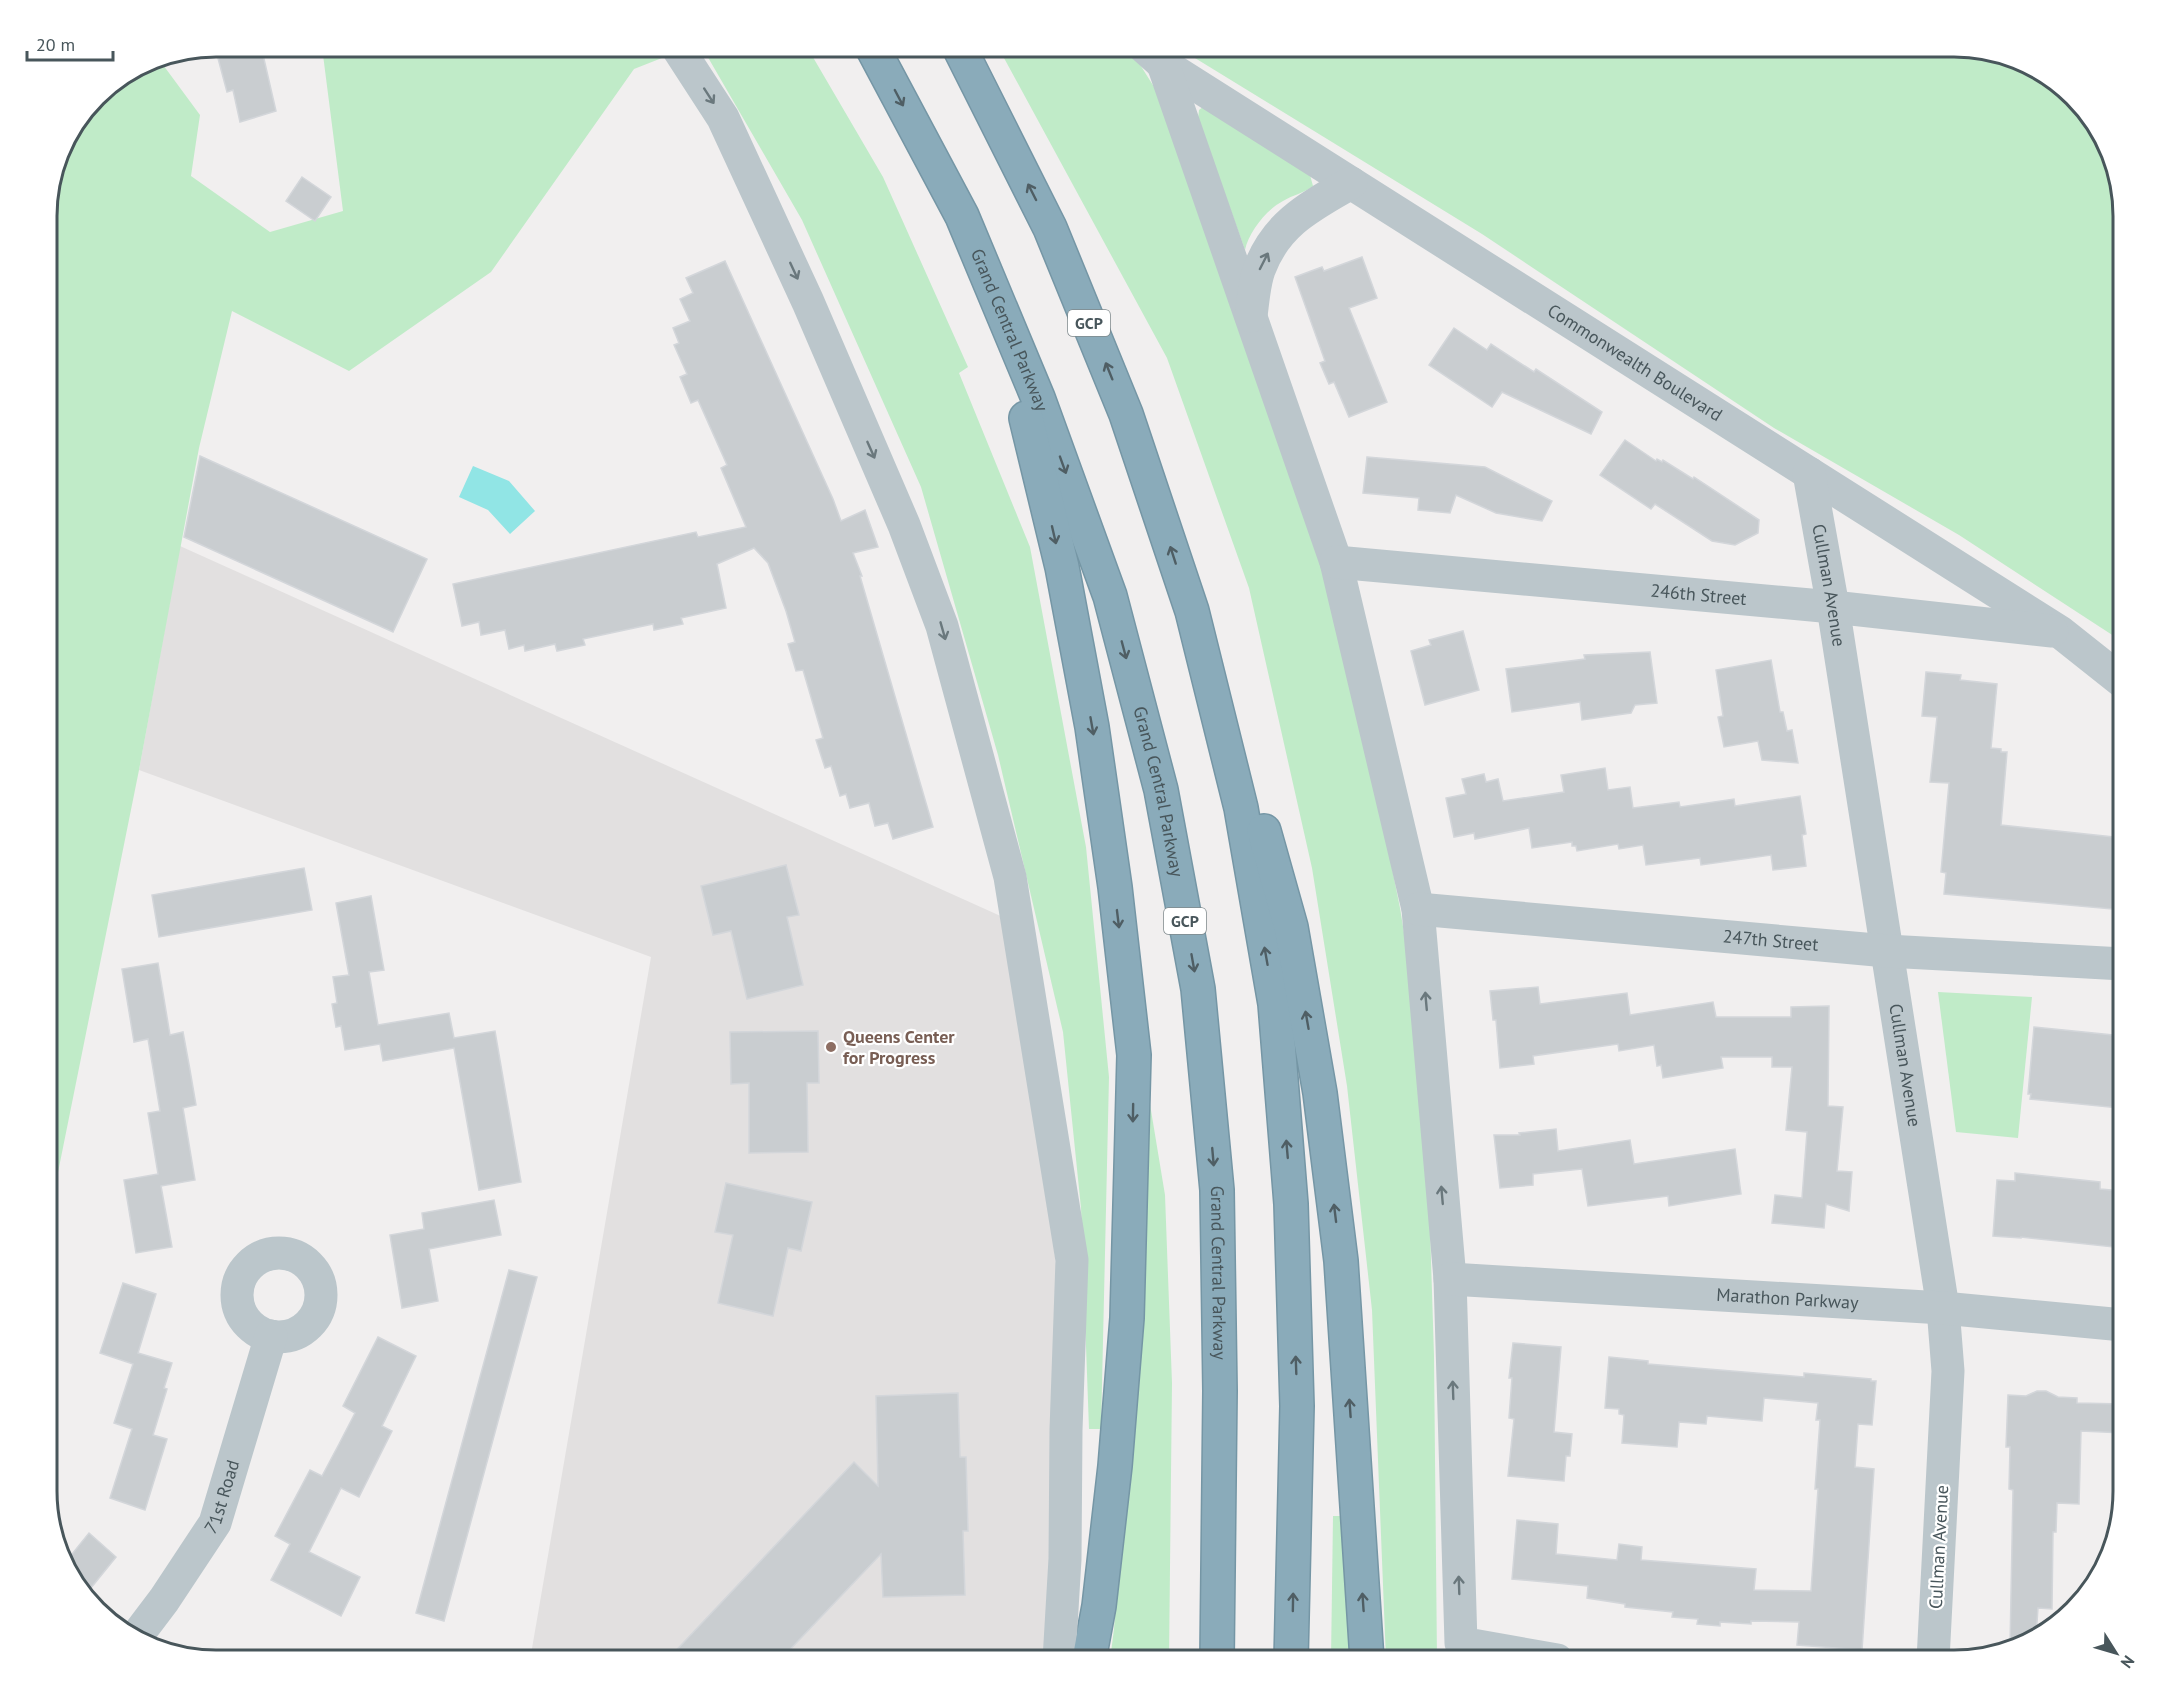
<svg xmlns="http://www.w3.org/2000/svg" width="2170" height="1707" font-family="'PT Sans',sans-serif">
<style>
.education{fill:#e2e0e0}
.green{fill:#c0ebc8}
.water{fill:#91e5e5}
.building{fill:#c9cdd0;stroke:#d3d6da;stroke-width:1.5}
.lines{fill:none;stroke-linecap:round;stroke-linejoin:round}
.highway-casing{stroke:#7596a5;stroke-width:36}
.minor{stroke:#bbc6cb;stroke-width:33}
.highway{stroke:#8aabba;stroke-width:33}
.oneway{stroke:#6a787d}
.oneway2{stroke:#4f5e64}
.education-dot{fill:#8d6e63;stroke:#fff;stroke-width:2}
.labels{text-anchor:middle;stroke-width:4.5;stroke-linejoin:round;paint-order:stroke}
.shield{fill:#fff;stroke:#7f898c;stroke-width:1.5}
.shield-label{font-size:16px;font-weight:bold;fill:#48565b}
.street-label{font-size:18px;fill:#48565b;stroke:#fff}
.education-label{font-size:18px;font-weight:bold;fill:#785e54;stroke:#fff;text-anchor:start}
.rim{fill:none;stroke:#48565b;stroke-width:3}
</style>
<rect width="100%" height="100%" fill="#f1efef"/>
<path class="education" d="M 180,546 L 1005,918 L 1040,1137 L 1060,1296 L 1069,1660 L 530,1660 L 651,957 L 139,770 Z"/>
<g class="green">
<path d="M 322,47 L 661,47 L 667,56 L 634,69 L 491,272 L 349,371 L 232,311 L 199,448 L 139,770 L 47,1227 L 47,205 L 64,141 L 104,89 L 152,59 L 158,58 L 200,115 L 191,176 L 270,232 L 343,211 Z"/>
<path d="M 702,47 L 807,47 L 883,177 L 968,367 L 959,373 L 1030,547 L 1086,847 L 1109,1077 L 1101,1429 L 1089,1429 L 1081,1208 L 1063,1032 L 998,755 L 921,487 L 802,220 Z"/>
<path d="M 998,47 L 1121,47 L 1139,63 L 1161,98 L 1326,573 L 1369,753 L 1400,908 L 1415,1000 L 1429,1195 L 1434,1356 L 1437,1660 L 1386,1660 L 1372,1310 L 1347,1086 L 1312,868 L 1249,588 L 1167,358 Z"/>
<path d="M 1177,47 L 1954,47 L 2009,56 L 2065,88 L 2106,142 L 2123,216 L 2123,642 L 1959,535 L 1774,428 L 1482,234 Z"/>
<path d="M 1204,106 L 1310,175 L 1313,186 C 1304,193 1293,195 1283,201 C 1266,210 1249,232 1245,250 L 1198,119 L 1199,110 Z"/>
<path d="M 1938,992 L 2032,997 L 2018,1138 L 1956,1132 Z"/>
<path d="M 1144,1068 L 1165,1195 L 1172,1383 L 1169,1660 L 1110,1660 L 1114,1629 L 1134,1345 Z"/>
<path d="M 1333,1516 L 1344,1516 L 1358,1660 L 1331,1660 Z"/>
</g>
<path class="water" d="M 473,466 L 509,481 L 535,511 L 510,534 L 488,510 L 459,497 Z"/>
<g class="building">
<path d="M 261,46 L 276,111 L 240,122 L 233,90 L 227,92 L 215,47 Z"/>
<path d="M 302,177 L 331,197 L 315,221 L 286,201 Z"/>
<path d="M 1362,257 L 1377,298 L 1349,308 L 1387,402 L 1349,417 L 1334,382 L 1329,384 L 1320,363 L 1325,361 L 1295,277 L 1322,267 L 1324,271 Z"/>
<path d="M 725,261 L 833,499 L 841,521 L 865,510 L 878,547 L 853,553 L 862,576 L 860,576 L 933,827 L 893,839 L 888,823 L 875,826 L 869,803 L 850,808 L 846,794 L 840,796 L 831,766 L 825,768 L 816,740 L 823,738 L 803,670 L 796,671 L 788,644 L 795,642 L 786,611 L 768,563 L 754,548 L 717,564 L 726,608 L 681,618 L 683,624 L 654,630 L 653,624 L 583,639 L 585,645 L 557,651 L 555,644 L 525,651 L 524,645 L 509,649 L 505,630 L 481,635 L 479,622 L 462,626 L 453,584 L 696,532 L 698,537 L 746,527 L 721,468 L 727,465 L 698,400 L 691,403 L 680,377 L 687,374 L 674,345 L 679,343 L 673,328 L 690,321 L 680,299 L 693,293 L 686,278 Z"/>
<path d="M 1454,328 L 1487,350 L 1491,344 L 1534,372 L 1536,369 L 1602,412 L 1591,434 L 1502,392 L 1492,407 L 1429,365 Z"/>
<path d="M 1625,440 L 1656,461 L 1657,459 L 1662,462 L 1663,460 L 1693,479 L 1694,477 L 1759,520 L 1758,533 L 1735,545 L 1712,541 L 1655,504 L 1651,509 L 1600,475 Z"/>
<path d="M 200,456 L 427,559 L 393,632 L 184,537 Z"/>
<path d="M 1367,457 L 1485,467 L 1552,501 L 1542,521 L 1496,513 L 1456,495 L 1450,513 L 1418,510 L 1419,498 L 1363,493 Z"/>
<path d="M 1463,631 L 1479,690 L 1425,705 L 1411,651 L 1431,645 L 1429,640 Z"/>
<path d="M 1650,652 L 1657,703 L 1635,705 L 1631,713 L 1582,720 L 1580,702 L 1512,712 L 1506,669 L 1585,659 L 1584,655 Z"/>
<path d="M 1771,660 L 1780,712 L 1783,712 L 1787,731 L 1792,730 L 1798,763 L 1762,760 L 1758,741 L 1724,747 L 1718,717 L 1723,716 L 1716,670 Z"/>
<path d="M 1926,672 L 1961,675 L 1960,680 L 1997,684 L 1991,748 L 2001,749 L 2001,752 L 2007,752 L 2001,825 L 2123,838 L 2123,910 L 1944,894 L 1946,873 L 1941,872 L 1949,783 L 1930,782 L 1937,717 L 1922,716 Z"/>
<path d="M 1605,768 L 1608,790 L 1630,787 L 1633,808 L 1679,802 L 1680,807 L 1734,799 L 1735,806 L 1800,796 L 1806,834 L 1802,835 L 1806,866 L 1773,870 L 1771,855 L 1701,865 L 1700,858 L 1646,865 L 1643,845 L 1619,849 L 1618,844 L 1577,851 L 1576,846 L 1572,846 L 1572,842 L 1532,848 L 1529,828 L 1475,839 L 1474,833 L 1454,837 L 1446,798 L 1466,794 L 1462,779 L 1484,774 L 1486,782 L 1498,779 L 1503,801 L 1564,792 L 1561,775 Z"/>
<path d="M 786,865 L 799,915 L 787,917 L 803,985 L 747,999 L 731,931 L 713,935 L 701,886 Z"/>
<path d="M 304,868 L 312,910 L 159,937 L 152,895 Z"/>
<path d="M 371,896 L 384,970 L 369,972 L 378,1025 L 449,1013 L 454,1038 L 495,1031 L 521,1182 L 479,1190 L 454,1048 L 383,1061 L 380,1044 L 345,1050 L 341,1026 L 336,1027 L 332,1004 L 337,1003 L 333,977 L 349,975 L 336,903 Z"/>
<path d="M 158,963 L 170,1035 L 183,1032 L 190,1070 L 196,1105 L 183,1108 L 195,1180 L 161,1186 L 172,1247 L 136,1253 L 124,1180 L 158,1174 L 148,1113 L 160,1111 L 148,1039 L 134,1042 L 122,969 Z"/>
<path d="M 1538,987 L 1540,1004 L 1627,993 L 1630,1015 L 1713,1002 L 1716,1017 L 1791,1017 L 1791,1007 L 1829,1006 L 1828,1106 L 1843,1107 L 1837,1171 L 1852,1172 L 1849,1211 L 1826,1204 L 1824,1228 L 1772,1223 L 1775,1195 L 1802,1198 L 1807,1132 L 1786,1130 L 1792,1067 L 1772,1067 L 1772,1057 L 1721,1057 L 1723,1068 L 1663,1078 L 1661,1065 L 1657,1066 L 1654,1045 L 1619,1051 L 1618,1044 L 1533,1056 L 1534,1064 L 1500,1068 L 1496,1020 L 1493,1020 L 1490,991 Z"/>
<path d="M 2034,1027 L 2123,1036 L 2119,1108 L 2030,1099 L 2031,1094 L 2028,1094 Z"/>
<path d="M 818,1031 L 819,1083 L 807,1083 L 808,1152 L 749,1153 L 749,1083 L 731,1084 L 730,1032 Z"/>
<path d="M 1556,1129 L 1558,1151 L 1630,1140 L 1634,1164 L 1735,1149 L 1741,1194 L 1669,1206 L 1668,1196 L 1588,1206 L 1582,1169 L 1533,1174 L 1533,1185 L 1500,1188 L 1494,1135 L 1520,1135 L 1519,1133 Z"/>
<path d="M 2015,1173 L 2100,1182 L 2100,1189 L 2123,1191 L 2123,1248 L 2021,1237 L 2021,1238 L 1993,1236 L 1997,1180 L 2015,1181 Z"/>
<path d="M 726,1183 L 812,1202 L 801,1251 L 788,1248 L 773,1316 L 718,1303 L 733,1235 L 715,1232 Z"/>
<path d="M 494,1200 L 501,1235 L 429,1249 L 438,1301 L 402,1308 L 390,1235 L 424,1229 L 422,1213 Z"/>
<path d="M 509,1270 L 537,1277 L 444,1621 L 416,1613 Z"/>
<path d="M 123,1283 L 156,1294 L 138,1353 L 172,1363 L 164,1388 L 167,1389 L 153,1435 L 167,1439 L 145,1510 L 110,1498 L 132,1429 L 114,1423 L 133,1364 L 100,1353 Z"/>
<path d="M 378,1337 L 416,1356 L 382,1426 L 392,1431 L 359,1497 L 341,1488 L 309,1552 L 360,1577 L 341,1616 L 271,1580 L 290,1544 L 275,1536 L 310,1470 L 322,1476 L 339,1444 L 355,1413 L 343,1406 Z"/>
<path d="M 1513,1343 L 1561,1347 L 1554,1432 L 1572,1434 L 1570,1456 L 1566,1456 L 1564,1481 L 1508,1476 L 1514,1419 L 1509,1418 L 1512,1378 L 1509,1378 Z"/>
<path d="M 1609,1357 L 1648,1361 L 1648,1364 L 1804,1377 L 1804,1373 L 1871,1379 L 1871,1381 L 1876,1381 L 1872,1425 L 1858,1424 L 1855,1467 L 1874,1469 L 1862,1650 L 1797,1645 L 1799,1622 L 1751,1621 L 1751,1624 L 1720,1622 L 1720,1626 L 1697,1624 L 1698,1619 L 1672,1617 L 1673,1612 L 1625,1607 L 1625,1604 L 1587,1598 L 1588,1586 L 1512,1579 L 1517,1520 L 1558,1524 L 1556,1554 L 1617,1560 L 1619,1544 L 1642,1547 L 1641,1560 L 1756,1569 L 1754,1590 L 1811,1591 L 1818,1489 L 1815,1489 L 1820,1420 L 1816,1420 L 1818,1403 L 1764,1398 L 1762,1421 L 1707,1416 L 1706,1424 L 1679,1422 L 1677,1447 L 1622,1443 L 1624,1415 L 1619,1414 L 1619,1409 L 1605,1408 Z"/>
<path d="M 2037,1391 L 2046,1391 L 2058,1397 L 2077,1398 L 2077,1403 L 2123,1404 L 2123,1433 L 2081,1431 L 2079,1504 L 2057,1503 L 2056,1532 L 2053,1532 L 2052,1609 L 2038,1608 L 2036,1637 L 2028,1643 L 2010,1647 L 2013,1490 L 2009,1489 L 2010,1447 L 2006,1447 L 2008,1395 L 2026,1396 Z"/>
<path d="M 958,1393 L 960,1457 L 966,1457 L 968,1531 L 963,1531 L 965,1595 L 883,1597 L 881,1554 L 780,1660 L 667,1660 L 854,1462 L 878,1486 L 876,1396 Z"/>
<path d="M 89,1533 L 116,1557 L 86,1594 L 64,1564 Z"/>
</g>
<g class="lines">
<defs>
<g id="highway">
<path id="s7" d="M 872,47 L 962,216 L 1038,398 L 1110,596 L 1161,790 L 1198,989 L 1217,1190 L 1220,1391 L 1217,1660"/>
<path d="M 959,47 L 1050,228 L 1126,414 L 1192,611 L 1241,808 L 1275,1004 L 1291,1204 L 1297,1406 L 1291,1660"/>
<path d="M 1026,418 L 1062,567 L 1092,727 L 1115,887 L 1134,1055 L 1127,1318 L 1115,1466 L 1099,1606 L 1089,1660"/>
<path d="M 1264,831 L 1291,927 L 1320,1093 L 1341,1261 L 1367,1660"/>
</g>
</defs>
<use href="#highway" class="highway-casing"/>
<g class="minor">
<path d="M 677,47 L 723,118 L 808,302 L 904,525 L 942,626 L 1010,877 L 1072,1260 L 1066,1430 L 1065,1559 L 1059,1660"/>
<path id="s1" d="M 1144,47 L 1163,64 L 2060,632 L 2123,682"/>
<path d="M 1163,64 L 1336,562 L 1418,909 L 1450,1279 L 1461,1643 L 1557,1660"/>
<path d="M 1251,316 C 1253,301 1254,284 1259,270 C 1276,223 1311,206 1351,183"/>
<path id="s2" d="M 1809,473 L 1833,607 L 1943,1308 L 1948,1371 L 1933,1660"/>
<path id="s3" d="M 1336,562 L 1833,607 L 2052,631"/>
<path id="s4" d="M 1418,909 L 1887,951 L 2123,964"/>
<circle cx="279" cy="1295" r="42"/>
<path id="s5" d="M 1450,1279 L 1943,1308 L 2123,1325"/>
<path id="s6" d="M 136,1637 L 164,1600 L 215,1523 L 271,1336"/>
</g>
<use href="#highway" class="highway"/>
</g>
<defs><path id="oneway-shaft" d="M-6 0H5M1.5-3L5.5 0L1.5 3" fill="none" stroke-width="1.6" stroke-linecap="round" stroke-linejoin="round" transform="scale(1.5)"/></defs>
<g class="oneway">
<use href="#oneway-shaft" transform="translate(709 96) rotate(57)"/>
<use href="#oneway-shaft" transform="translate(1264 261) rotate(-63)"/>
<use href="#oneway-shaft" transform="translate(794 271) rotate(65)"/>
<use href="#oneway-shaft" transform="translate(871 450) rotate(66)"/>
<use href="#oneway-shaft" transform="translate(943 631) rotate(74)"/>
<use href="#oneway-shaft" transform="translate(1426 1001) rotate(-95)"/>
<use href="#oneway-shaft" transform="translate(1442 1195) rotate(-95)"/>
<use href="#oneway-shaft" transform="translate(1453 1390) rotate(-92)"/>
<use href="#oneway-shaft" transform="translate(1459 1585) rotate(-92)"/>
</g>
<g class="oneway2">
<use href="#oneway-shaft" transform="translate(899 98) rotate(62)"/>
<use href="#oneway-shaft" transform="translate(1032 192) rotate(-117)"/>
<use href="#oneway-shaft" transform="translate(1109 371) rotate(-112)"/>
<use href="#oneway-shaft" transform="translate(1063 465) rotate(70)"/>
<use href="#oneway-shaft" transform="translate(1054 535) rotate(77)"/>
<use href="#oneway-shaft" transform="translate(1173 555) rotate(-108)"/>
<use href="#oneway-shaft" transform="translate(1124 650) rotate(75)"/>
<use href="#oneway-shaft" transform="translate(1092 726) rotate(80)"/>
<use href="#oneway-shaft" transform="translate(1118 919) rotate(83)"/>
<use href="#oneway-shaft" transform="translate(1266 956) rotate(-100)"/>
<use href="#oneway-shaft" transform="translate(1193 963) rotate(80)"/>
<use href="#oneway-shaft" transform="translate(1307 1020) rotate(-100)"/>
<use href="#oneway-shaft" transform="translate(1133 1113) rotate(91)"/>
<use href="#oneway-shaft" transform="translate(1287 1149) rotate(-95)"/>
<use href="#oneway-shaft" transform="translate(1213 1157) rotate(85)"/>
<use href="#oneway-shaft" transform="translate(1335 1213) rotate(-97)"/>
<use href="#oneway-shaft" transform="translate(1296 1365) rotate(-92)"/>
<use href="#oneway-shaft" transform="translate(1350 1408) rotate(-94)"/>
<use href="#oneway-shaft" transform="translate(1293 1602) rotate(-89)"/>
<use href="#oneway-shaft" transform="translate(1363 1602) rotate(-94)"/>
</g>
<circle class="education-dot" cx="831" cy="1047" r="6"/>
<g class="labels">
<g class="shield">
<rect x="1068" y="310" width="42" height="26" rx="4.5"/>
<rect x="1164" y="908" width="42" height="26" rx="4.5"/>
</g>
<g class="shield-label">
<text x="1089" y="329">GCP</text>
<text x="1185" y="927">GCP</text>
</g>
<g class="street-label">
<text dy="6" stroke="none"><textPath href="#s7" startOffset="315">Grand Central Parkway</textPath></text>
<text dy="6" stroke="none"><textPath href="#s1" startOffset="584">Commonwealth Boulevard</textPath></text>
<text dy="6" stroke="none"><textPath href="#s2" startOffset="114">Cullman Avenue</textPath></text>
<text dy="6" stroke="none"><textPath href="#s3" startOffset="364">246th Street</textPath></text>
<text dy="6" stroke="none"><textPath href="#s7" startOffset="801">Grand Central Parkway</textPath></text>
<text dy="6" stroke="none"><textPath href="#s4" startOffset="354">247th Street</textPath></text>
<text dy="6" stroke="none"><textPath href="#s2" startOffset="600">Cullman Avenue</textPath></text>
<text dy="6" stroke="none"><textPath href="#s7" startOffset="1287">Grand Central Parkway</textPath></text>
<text dy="6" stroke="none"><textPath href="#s5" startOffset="338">Marathon Parkway</textPath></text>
<text dy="6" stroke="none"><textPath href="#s6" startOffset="166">71st Road</textPath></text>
<text transform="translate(1939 1547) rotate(-87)" y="6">Cullman Avenue</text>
</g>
<g class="education-label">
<text x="843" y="1043">Queens Center<tspan x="843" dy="21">for Progress</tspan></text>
</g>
</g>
<path d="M0 0H2170V1707H0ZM216 57H1954A159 159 0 0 1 2113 216V1491A159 159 0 0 1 1954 1650H216A159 159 0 0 1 57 1491V216A159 159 0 0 1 216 57Z" fill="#fff" fill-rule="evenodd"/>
<path class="rim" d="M216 57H1954A159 159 0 0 1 2113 216V1491A159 159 0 0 1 1954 1650H216A159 159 0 0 1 57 1491V216A159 159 0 0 1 216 57Z"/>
<g transform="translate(2116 1653) rotate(127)" stroke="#ffffff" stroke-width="4.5" paint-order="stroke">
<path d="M0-4.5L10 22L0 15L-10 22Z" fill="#48565b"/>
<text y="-9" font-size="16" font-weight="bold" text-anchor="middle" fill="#48565b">N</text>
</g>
<path d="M27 51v9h86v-9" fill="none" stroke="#48565b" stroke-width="3"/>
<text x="36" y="51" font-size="18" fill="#48565b" stroke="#ffffff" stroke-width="4.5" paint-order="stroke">20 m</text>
</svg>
